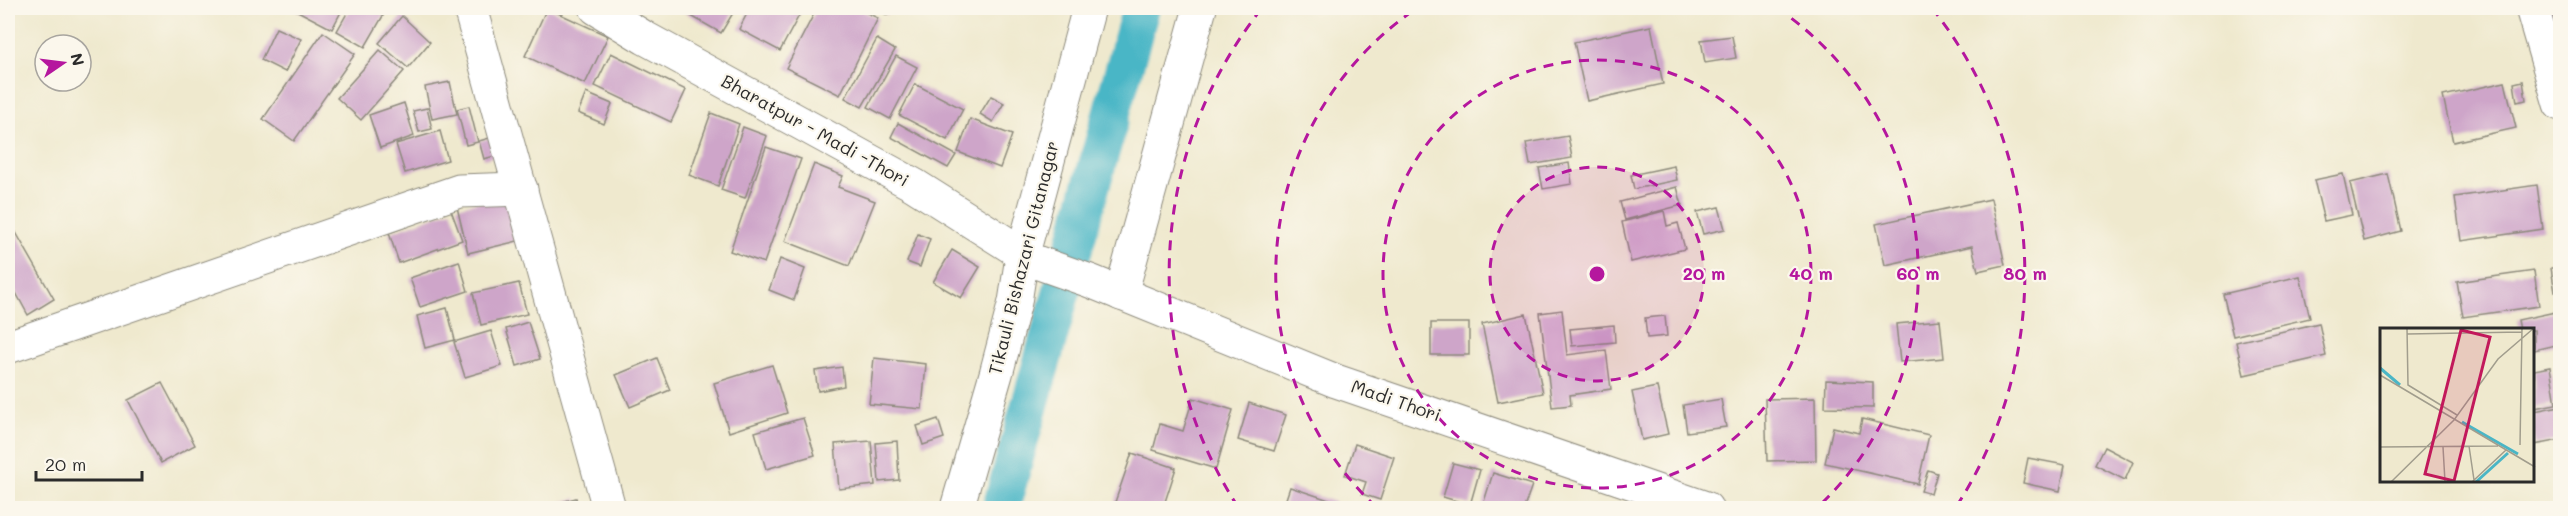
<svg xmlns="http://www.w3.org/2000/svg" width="2568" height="516" font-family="Mali,sans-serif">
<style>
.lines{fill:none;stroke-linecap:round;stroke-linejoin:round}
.canal{stroke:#4ab6c6;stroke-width:38}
.building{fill:#cea5c9}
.minor-casing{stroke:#8d8a7c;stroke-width:35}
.major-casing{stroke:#8d8a7c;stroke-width:35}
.minor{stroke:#fff;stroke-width:33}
.major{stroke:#fff;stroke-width:33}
.ring{fill:none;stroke:#b5179e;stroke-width:3;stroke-dasharray:10 8}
.labels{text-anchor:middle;stroke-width:4.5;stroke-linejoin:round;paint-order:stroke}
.street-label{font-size:18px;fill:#2b2b2b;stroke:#fbf7ec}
.inset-river{fill:none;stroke:#4ab6c6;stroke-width:3}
.inset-road{fill:none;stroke:#a19d8d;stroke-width:1.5}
.view{fill:#c2185b;fill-opacity:0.15;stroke:#c2185b;stroke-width:3}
.inset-edge{fill:none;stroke:#2b2b2b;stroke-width:3}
.centre{fill:#b5179e;stroke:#fbf7ec;stroke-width:3}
.ring-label{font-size:18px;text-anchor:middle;font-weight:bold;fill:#b5179e;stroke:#fbf7ec;stroke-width:4.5;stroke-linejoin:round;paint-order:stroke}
</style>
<rect width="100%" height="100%" fill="#fbf7ec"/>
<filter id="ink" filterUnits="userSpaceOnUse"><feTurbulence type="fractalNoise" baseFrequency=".0167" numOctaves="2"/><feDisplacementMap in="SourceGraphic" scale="12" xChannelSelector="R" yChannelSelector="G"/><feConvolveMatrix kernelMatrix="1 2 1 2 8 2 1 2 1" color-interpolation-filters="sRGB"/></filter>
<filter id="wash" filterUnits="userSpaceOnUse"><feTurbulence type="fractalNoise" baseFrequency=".008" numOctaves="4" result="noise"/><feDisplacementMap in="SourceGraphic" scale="24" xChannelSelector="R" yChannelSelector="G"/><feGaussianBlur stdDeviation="1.35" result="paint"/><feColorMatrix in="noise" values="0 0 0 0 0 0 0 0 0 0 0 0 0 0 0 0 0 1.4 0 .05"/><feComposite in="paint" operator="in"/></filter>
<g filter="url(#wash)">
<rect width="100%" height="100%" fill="#efe9ce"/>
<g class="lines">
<path class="canal" d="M 1001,508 L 1141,8"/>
</g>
<g id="blocks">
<g class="building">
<path d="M 292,8 L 343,8 L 332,29 Z"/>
<path d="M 350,8 L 387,9 L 365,47 L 337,31 Z"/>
<path d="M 547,8 L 608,36 L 585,84 L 525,56 Z"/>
<path d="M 677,8 L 736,8 L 721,33 Z"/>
<path d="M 750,8 L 803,8 L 780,51 L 739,29 Z"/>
<path d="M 817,8 L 856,8 L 878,18 L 840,95 L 786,68 Z"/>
<path d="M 875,8 L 892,8 L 887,15 Z"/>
<path d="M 2546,8 L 2560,8 L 2560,52 Z"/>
<path d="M 402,16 L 430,42 L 408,68 L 379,43 Z"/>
<path d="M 1651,26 L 1663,84 L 1587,101 L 1574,42 Z"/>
<path d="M 276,28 L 301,39 L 285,72 L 261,60 Z"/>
<path d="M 323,32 L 355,54 L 294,141 L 263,119 Z"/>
<path d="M 1732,36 L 1736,58 L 1705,63 L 1701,40 Z"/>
<path d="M 877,39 L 895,50 L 862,107 L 845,98 Z"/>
<path d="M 380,50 L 404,71 L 361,120 L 337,98 Z"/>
<path d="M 611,53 L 686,90 L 671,122 L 595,86 Z"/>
<path d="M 896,56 L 917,67 L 890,119 L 868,107 Z"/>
<path d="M 2523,81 L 2526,100 L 2517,102 L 2514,83 Z"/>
<path d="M 450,82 L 457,114 L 432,119 L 425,87 Z"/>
<path d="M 2505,82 L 2516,128 L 2453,142 L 2443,96 Z"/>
<path d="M 915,84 L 963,109 L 947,140 L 899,115 Z"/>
<path d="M 586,93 L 612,104 L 604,124 L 578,113 Z"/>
<path d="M 991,96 L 1004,103 L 993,122 L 980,114 Z"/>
<path d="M 404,103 L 414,136 L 380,148 L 369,115 Z"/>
<path d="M 469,106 L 478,142 L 466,145 L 457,109 Z"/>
<path d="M 427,108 L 432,129 L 419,132 L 413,111 Z"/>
<path d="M 711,113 L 739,124 L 718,186 L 689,175 Z"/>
<path d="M 970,119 L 1012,135 L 1000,168 L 958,152 Z"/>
<path d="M 898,123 L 956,155 L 948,168 L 891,137 Z"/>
<path d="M 743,127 L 767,136 L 745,198 L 721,190 Z"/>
<path d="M 440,131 L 448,160 L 405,173 L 396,144 Z"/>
<path d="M 500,135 L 505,153 L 484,159 L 479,141 Z"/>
<path d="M 1568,136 L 1572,158 L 1530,165 L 1526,143 Z"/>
<path d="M 766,147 L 801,159 L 764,263 L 730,251 Z"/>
<path d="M 1569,163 L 1572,184 L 1543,189 L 1539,168 Z"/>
<path d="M 814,164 L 843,176 L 838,187 L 875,201 L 849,266 L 785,241 Z"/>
<path d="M 1674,166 L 1677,180 L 1634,189 L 1631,175 Z"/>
<path d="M 2343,174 L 2352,215 L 2324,221 L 2314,180 Z"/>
<path d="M 2388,174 L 2401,231 L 2364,241 L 2350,183 Z"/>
<path d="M 2537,185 L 2543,229 L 2461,241 L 2455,197 Z"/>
<path d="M 1677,187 L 1682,205 L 1625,220 L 1620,202 Z"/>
<path d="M 511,194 L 522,240 L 468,253 L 457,207 Z"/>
<path d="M 1991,199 L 2005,265 L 1978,271 L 1972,246 L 1885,265 L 1876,224 Z"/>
<path d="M 1719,207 L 1725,229 L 1703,234 L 1697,212 Z"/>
<path d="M 451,210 L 462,240 L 399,263 L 389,233 Z"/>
<path d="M 1664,211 L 1667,226 L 1678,223 L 1685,249 L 1631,262 L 1622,222 Z"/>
<path d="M 14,229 L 54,299 L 28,315 L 8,278 L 8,233 Z"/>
<path d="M 918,234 L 930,239 L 920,267 L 907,262 Z"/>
<path d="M 952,250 L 980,267 L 961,298 L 933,282 Z"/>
<path d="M 780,259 L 805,269 L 794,300 L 769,290 Z"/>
<path d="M 459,261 L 468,291 L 420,307 L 410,278 Z"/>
<path d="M 2560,266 L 2560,291 L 2555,292 L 2551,268 Z"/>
<path d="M 2534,271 L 2539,306 L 2463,317 L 2457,282 Z"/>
<path d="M 2300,276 L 2310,318 L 2233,336 L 2223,294 Z"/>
<path d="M 519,283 L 527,314 L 481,325 L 473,293 Z"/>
<path d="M 447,308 L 455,340 L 425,348 L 417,316 Z"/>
<path d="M 1562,310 L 1567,355 L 1606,350 L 1611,389 L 1570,395 L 1571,405 L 1552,407 L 1540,313 Z"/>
<path d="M 2560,311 L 2560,344 L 2534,350 L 2534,330 L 2520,330 L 2518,320 Z"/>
<path d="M 1526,314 L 1543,393 L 1498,402 L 1482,324 Z"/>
<path d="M 1665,316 L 1667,336 L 1647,338 L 1645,318 Z"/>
<path d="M 1940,320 L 1944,358 L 1900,362 L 1896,324 Z"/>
<path d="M 528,322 L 540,359 L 517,366 L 506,329 Z"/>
<rect x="1431" y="323" width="38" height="32"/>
<path d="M 2319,323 L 2326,356 L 2244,375 L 2236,342 Z"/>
<path d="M 1614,325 L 1615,342 L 1572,346 L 1570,329 Z"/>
<path d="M 491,331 L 502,366 L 465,377 L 454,342 Z"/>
<path d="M 657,358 L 670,390 L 630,407 L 616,375 Z"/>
<path d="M 874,358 L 926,364 L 922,409 L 869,404 Z"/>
<path d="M 772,365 L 787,413 L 729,432 L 714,383 Z"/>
<path d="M 842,367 L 844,386 L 818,391 L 815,371 Z"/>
<path d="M 2550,367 L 2556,404 L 2534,408 L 2534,370 Z"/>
<path d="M 1826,380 L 1873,382 L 1873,408 L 1825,407 Z"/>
<path d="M 162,383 L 195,445 L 161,463 L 128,400 Z"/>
<path d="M 1657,387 L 1668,434 L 1642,440 L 1632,392 Z"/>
<path d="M 1193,398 L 1233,410 L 1216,469 L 1153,450 L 1160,424 L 1183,431 Z"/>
<path d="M 1815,398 L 1816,460 L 1767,461 L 1765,399 Z"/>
<path d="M 1721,399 L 1726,427 L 1687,432 L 1683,405 Z"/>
<path d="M 1249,403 L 1286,415 L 1274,451 L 1238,440 Z"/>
<path d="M 2560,406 L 2560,440 L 2534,445 L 2534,411 Z"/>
<path d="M 803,418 L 815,455 L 766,469 L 755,432 Z"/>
<path d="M 938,419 L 944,438 L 923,445 L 917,426 Z"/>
<path d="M 1862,419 L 1929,435 L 1918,484 L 1825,463 L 1833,427 L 1859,433 Z"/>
<path d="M 871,441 L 875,485 L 839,489 L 835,444 Z"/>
<path d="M 897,441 L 899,480 L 879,482 L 876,443 Z"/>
<path d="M 1355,444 L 1394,457 L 1380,500 L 1362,494 L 1366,482 L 1345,475 Z"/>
<path d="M 2104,447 L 2133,462 L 2125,480 L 2095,465 Z"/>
<path d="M 1132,453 L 1176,468 L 1163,508 L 1113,508 Z"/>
<path d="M 2028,458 L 2065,465 L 2060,491 L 2023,483 Z"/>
<path d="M 1453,463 L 1480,470 L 1470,505 L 1443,497 Z"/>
<path d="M 1928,470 L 1937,473 L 1931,494 L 1921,491 Z"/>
<path d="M 1493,473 L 1532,485 L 1524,508 L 1482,508 Z"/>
<path d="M 1290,487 L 1335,502 L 1333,508 L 1283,508 Z"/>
<path d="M 576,498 L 579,508 L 552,508 L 551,505 Z"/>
</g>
</g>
</g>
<g filter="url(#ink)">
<use href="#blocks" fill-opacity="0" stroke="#8d8a7c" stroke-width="1.5"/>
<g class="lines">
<defs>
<g id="minor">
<path d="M 470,8 L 609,508"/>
<path d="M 2532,8 L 2560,104"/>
<path d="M 1121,294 L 1200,8"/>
<path d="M 8,347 L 459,191 L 521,189"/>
<path d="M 957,508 L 996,374 L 1015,302 L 1022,257 L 1089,8"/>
</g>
<path id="major" d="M 596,8 L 645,38 L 914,185 L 1012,247 L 1022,257 L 1090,281 L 1336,381 L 1706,508"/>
</defs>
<use href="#minor" class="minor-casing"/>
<use href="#major" class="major-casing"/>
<use href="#minor" class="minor"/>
<use href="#major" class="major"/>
</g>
</g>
<circle cx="1597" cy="274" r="107" fill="#b5179e" fill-opacity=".12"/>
<g class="ring">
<circle cx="1597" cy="274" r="107"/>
<circle cx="1597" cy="274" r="214"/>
<path d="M1376 507A321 321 0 0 1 1417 8M1777 8A321 321 0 0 1 1818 507"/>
<path d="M1238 507A428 428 0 0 1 1262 8M1932 8A428 428 0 0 1 1956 507"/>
</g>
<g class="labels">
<g class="street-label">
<text transform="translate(815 131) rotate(29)" y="6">Bharatpur - Madi -Thori</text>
<text transform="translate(1024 258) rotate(-76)" y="6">Tikauli Bishazari Gitanagar</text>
<text transform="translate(1396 401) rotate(19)" y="6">Madi Thori</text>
</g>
</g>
<g transform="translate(2380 328)">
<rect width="154" height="154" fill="#efe9ce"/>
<path class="inset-river" d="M 0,40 L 20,57M 82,94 L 138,126M 96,154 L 128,125"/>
<path class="inset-road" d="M 27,0 L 28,57 L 77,87M 27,6 L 142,4M 0,47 L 155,139M 140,117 L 142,0M 89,118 L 94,152M 0,119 L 118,118M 63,119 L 65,154M 11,154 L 74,92 L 118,31 L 154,0M 92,154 L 126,122"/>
<path class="view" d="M 81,2 L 110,9 L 74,153 L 45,146 Z"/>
<rect width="154" height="154" class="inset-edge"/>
</g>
<circle cx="1597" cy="274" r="9" class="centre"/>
<g class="ring-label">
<text x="1704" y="280">20 m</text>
<text x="1811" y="280">40 m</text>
<text x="1918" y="280">60 m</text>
<text x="2025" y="280">80 m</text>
</g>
<rect width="2568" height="516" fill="none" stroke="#fbf7ec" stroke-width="30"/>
<g transform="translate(63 63) rotate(76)"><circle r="28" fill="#fbf7ec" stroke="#a8a59f" stroke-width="1.5"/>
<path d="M0-4.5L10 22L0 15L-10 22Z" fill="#b5179e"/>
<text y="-9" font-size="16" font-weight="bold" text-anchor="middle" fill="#2b2b2b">N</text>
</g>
<path d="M36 471v9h106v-9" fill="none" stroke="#2b2b2b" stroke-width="3"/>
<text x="45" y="471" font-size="18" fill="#2b2b2b" stroke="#fbf7ec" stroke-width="4.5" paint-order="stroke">20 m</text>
</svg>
